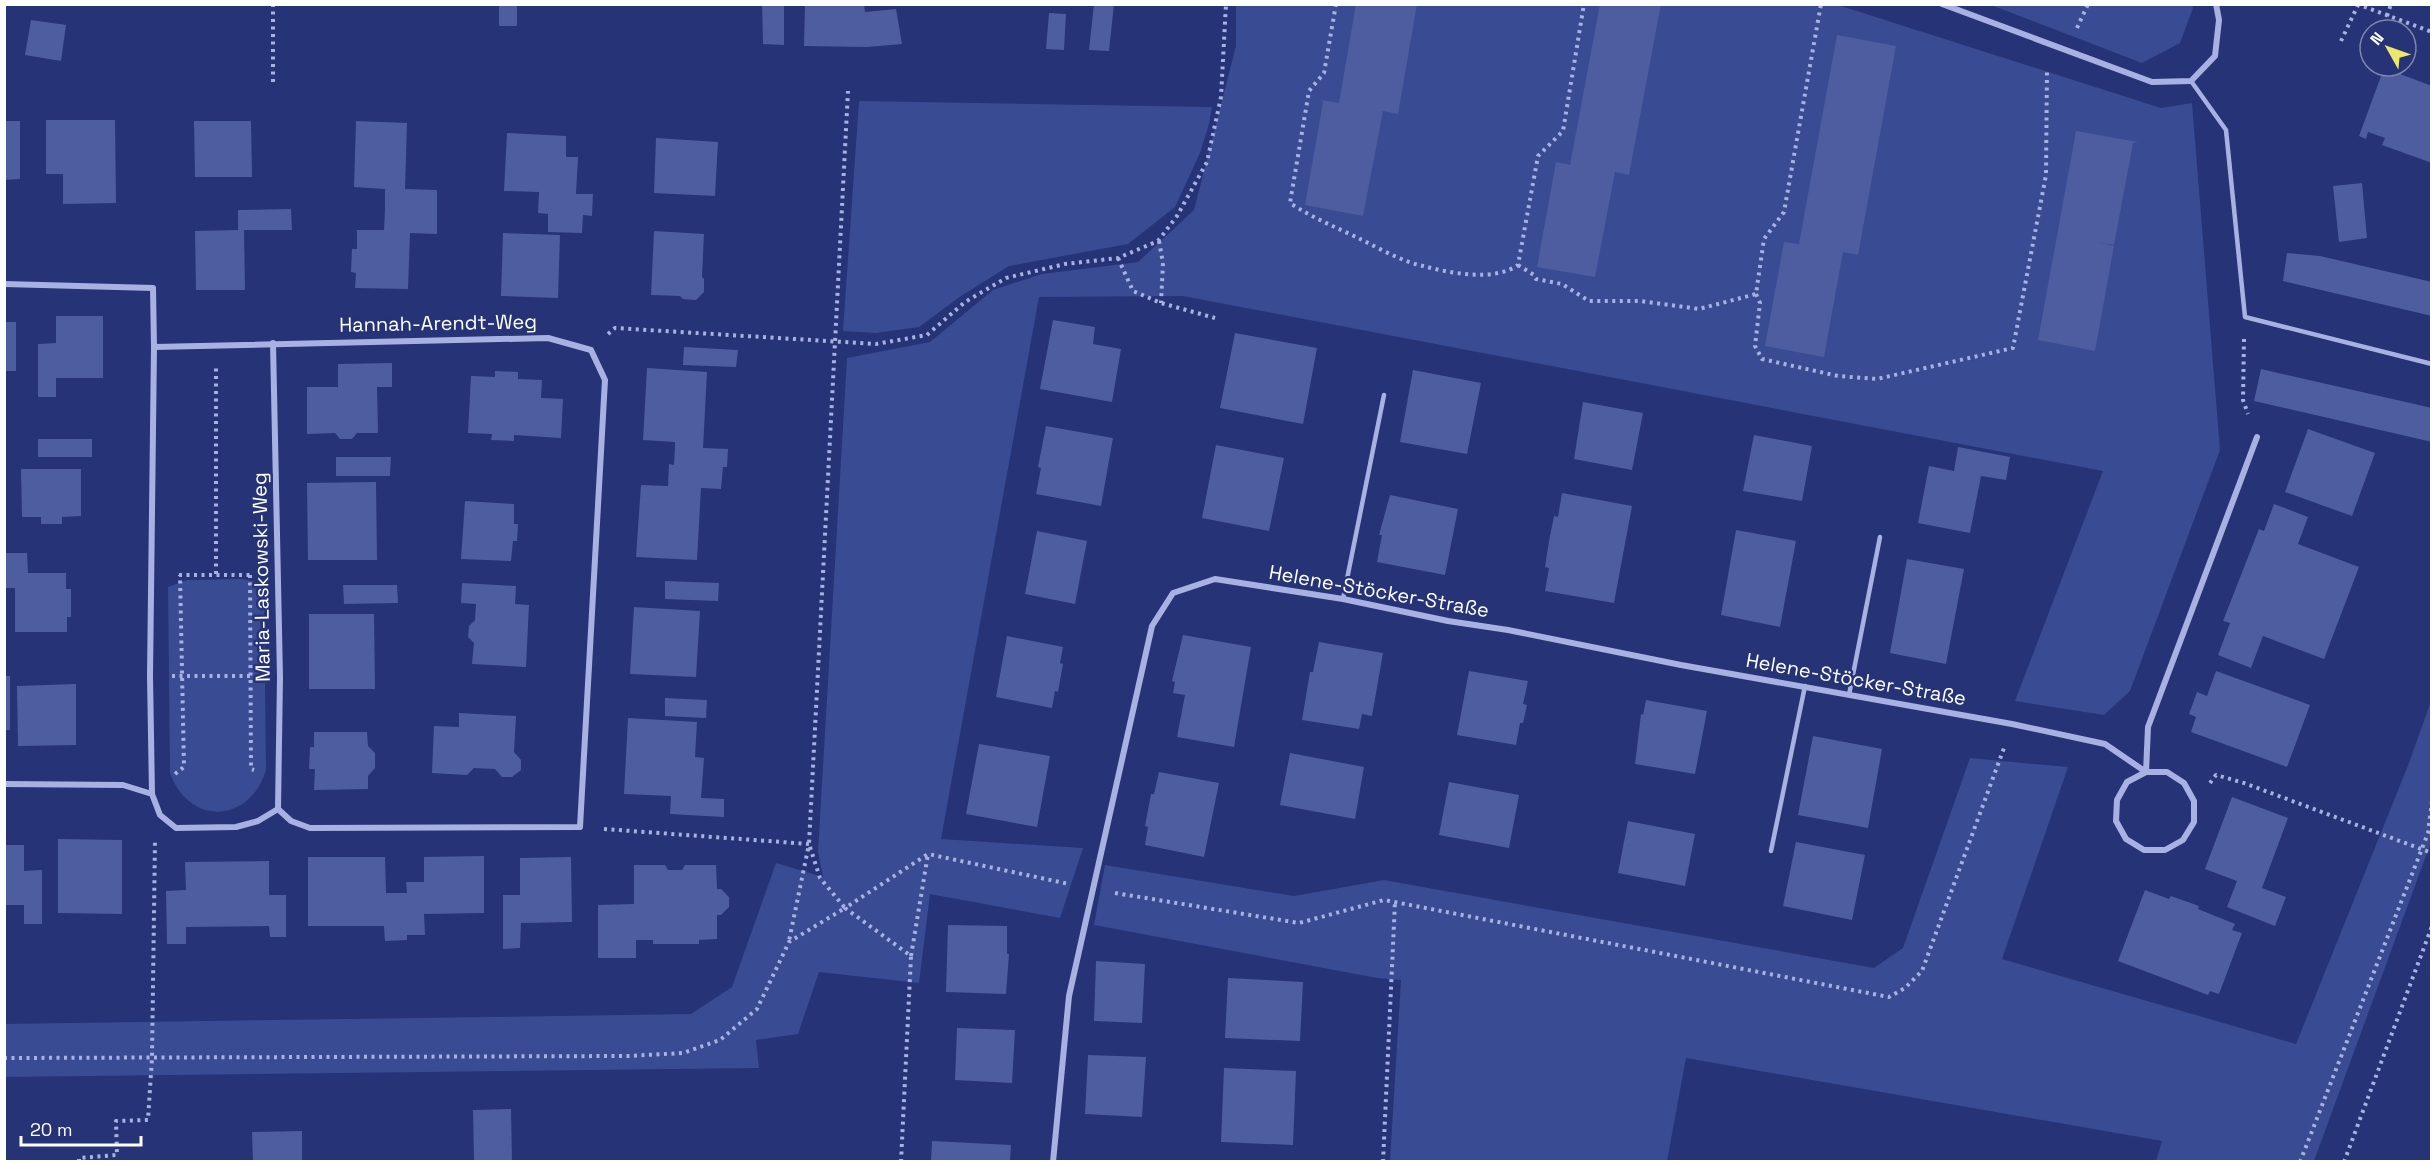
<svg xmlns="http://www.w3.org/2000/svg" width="2436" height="1166" font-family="'Space Grotesk',sans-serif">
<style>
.green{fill:#394b93}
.building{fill:#4e5da0}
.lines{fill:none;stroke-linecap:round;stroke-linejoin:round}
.path{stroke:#a7b2e2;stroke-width:4;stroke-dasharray:3 4.5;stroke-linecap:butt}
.lane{stroke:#a7b2e2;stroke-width:4.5}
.street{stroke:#a7b2e2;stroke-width:6}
.labels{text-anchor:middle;stroke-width:5;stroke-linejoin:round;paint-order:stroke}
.street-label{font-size:20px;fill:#fff;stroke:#263376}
</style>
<rect width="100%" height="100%" fill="#263376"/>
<g class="green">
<path d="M 1236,5 L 1838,5 L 2161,108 L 2192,103 L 2220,450 L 2130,691 L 2104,715 L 2015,701 L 2103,471 L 1183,296 L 1039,297 L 941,839 L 1083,848 L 1060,918 L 930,894 L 919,983 L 819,972 L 798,1034 L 756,1040 L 759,1068 L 5,1077 L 4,1024 L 691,1014 L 732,987 L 776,863 L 823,877 L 818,852 L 847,358 L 930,342 L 993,290 L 1042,274 L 1138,262 L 1194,210 L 1236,46 Z"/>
<path d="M 2192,5 L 2193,8 L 2180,43 L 2142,63 L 1991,5 Z"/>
<path d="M 859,101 L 1212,107 L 1209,124 L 1200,153 L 1175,207 L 1128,244 L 1009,266 L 961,296 L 919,327 L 876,333 L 843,331 Z"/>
<path d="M 243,579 L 264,584 L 266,770 C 250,824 189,826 170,773 L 168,587 L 187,580 Z"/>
<path d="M 2431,701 L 2431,842 L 2314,1161 L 2156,1161 L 2162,1141 L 1686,1058 L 1667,1161 L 1390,1161 L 1401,980 L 1377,978 L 1094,925 L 1105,865 L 1294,896 L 1384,880 L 1874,968 L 1903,948 L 1970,758 L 2068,767 L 2002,959 L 2296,1044 L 2409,763 Z"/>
</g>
<g class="building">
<rect x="499" y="4" width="18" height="22"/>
<path d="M 762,4 L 784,4 L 784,45 L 763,44 Z"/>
<path d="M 805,4 L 864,4 L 865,12 L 896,9 L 902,44 L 867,47 L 804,46 Z"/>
<path d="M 1094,4 L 1114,4 L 1109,51 L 1089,50 Z"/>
<path d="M 1356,4 L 1417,4 L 1398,114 L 1383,111 L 1363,216 L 1305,205 L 1323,102 L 1321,100 L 1339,103 Z"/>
<path d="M 1600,4 L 1661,4 L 1629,175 L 1615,172 L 1595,277 L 1537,267 L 1556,162 L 1570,165 Z"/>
<path d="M 1049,13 L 1066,14 L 1064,50 L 1046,49 Z"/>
<path d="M 31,20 L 66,25 L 61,61 L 25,55 Z"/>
<path d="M 1837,35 L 1896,46 L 1858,255 L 1843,252 L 1824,357 L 1765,346 L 1784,242 L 1799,244 Z"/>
<path d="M 2384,68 L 2432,86 L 2432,163 L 2382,145 L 2385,138 L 2368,132 L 2366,139 L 2359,136 Z"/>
<path d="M 46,120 L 115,120 L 116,203 L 63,204 L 63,174 L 46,174 Z"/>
<path d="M 4,121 L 20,121 L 20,179 L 4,180 Z"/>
<path d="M 194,121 L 251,121 L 252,177 L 195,177 Z"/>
<path d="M 356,121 L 407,123 L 405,189 L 437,190 L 437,234 L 410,233 L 408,289 L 355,288 L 356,273 L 351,272 L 352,249 L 357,249 L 357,230 L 384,230 L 385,209 L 385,189 L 354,187 Z"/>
<path d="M 2076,131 L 2138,142 L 2133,143 L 2114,245 L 2097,242 L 2114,246 L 2095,351 L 2038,340 Z"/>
<path d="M 507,133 L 566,136 L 566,157 L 578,157 L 576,194 L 593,194 L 592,216 L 583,215 L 582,233 L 548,232 L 548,214 L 538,213 L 539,192 L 504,191 Z"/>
<path d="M 656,138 L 718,142 L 715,196 L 654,193 Z"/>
<path d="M 2362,183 L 2367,238 L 2339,242 L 2333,186 Z"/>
<path d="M 291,209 L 292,230 L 244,230 L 245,290 L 196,290 L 195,231 L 238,230 L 238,210 Z"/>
<path d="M 654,231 L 704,234 L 702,277 L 704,279 L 704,292 L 696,300 L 683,299 L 680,296 L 651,295 Z"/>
<path d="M 503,233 L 560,235 L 558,298 L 501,296 Z"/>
<path d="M 2287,253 L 2320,256 L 2432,282 L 2432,316 L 2283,281 Z"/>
<path d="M 56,316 L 103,316 L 103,378 L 56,378 L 56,397 L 38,397 L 38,344 L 56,343 Z"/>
<path d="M 1053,320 L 1095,327 L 1093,344 L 1121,349 L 1112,402 L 1040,389 Z"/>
<rect x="4" y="322" width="12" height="49"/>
<path d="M 1235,333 L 1317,348 L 1303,424 L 1220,408 Z"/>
<path d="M 684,347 L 738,350 L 736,367 L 683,365 Z"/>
<path d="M 392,363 L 392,387 L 377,387 L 378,433 L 357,433 L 352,439 L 340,439 L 335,433 L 307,434 L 307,387 L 338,387 L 338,364 Z"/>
<path d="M 647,368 L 707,372 L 703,448 L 728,449 L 727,467 L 723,467 L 721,489 L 701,488 L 697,560 L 636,557 L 641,485 L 668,486 L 669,464 L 674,465 L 675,447 L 675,442 L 643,440 Z"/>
<path d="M 2261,369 L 2432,408 L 2432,442 L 2254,401 Z"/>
<path d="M 1413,370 L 1481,383 L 1467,454 L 1400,442 Z"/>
<path d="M 495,371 L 518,372 L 518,379 L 542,380 L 541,398 L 563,399 L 561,438 L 514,435 L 514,441 L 491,440 L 492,434 L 468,433 L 471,376 L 495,377 Z"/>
<path d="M 1583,402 L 1643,413 L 1632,470 L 1574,459 Z"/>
<path d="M 1046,426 L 1113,438 L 1101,506 L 1036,494 L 1041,468 L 1038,467 Z"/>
<path d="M 2308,429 L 2375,453 L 2352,516 L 2285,492 Z"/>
<path d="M 1754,435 L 1812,446 L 1802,501 L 1743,491 Z"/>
<rect x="38" y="439" width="54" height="18"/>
<path d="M 1216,445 L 1284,458 L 1269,531 L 1202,518 Z"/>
<path d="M 1958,447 L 2010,457 L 2006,480 L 1981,476 L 1970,533 L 1918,523 L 1929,466 L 1954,471 Z"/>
<path d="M 336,457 L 391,457 L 390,476 L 336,476 Z"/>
<path d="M 21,469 L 81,469 L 81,516 L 62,517 L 62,524 L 41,524 L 41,517 L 22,517 Z"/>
<path d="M 376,482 L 377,560 L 308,560 L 307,483 Z"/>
<path d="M 1562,493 L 1632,506 L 1614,603 L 1545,591 L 1549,568 L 1545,567 L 1549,541 L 1554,516 L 1558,517 Z"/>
<path d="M 1390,495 L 1458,509 L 1445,575 L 1377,562 L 1382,535 L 1379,535 Z"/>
<path d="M 465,501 L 514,504 L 514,524 L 518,524 L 517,541 L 513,541 L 511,561 L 461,559 Z"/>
<path d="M 2274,504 L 2308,517 L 2298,544 L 2359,567 L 2324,659 L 2263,636 L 2251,668 L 2218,655 L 2230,623 L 2223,621 L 2259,529 L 2264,531 Z"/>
<path d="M 1736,530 L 1796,541 L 1780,627 L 1721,615 Z"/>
<path d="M 1037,531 L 1087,541 L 1075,604 L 1025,594 Z"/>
<path d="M 4,553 L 27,553 L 28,573 L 66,573 L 66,589 L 71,589 L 71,617 L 67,617 L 67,632 L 15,632 L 15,588 L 4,588 Z"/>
<path d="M 1907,559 L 1964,569 L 1946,664 L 1890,653 Z"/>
<path d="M 665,581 L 719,583 L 718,601 L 665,599 Z"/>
<path d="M 462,583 L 516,586 L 515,604 L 529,605 L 526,667 L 472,664 L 474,643 L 468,637 L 469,626 L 475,620 L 476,604 L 461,603 Z"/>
<path d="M 343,585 L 397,585 L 398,603 L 344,604 Z"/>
<path d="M 634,607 L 700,611 L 696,677 L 630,674 Z"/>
<path d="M 309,614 L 374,614 L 375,689 L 309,689 Z"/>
<path d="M 1183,635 L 1251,647 L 1234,747 L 1177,737 L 1185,695 L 1173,693 L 1175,682 L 1172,681 Z"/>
<path d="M 1007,636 L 1063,647 L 1060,663 L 1063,664 L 1058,692 L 1055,691 L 1052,708 L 996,697 Z"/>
<path d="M 1319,642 L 1383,653 L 1372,716 L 1362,714 L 1359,729 L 1302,720 L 1310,672 L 1313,672 Z"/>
<path d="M 1469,671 L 1528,681 L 1523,704 L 1527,705 L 1523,723 L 1520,723 L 1516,745 L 1457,735 Z"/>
<path d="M 2216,671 L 2310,705 L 2287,767 L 2191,732 L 2196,717 L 2189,714 L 2197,692 L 2207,696 Z"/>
<rect x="4" y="676" width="6" height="54"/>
<path d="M 76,684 L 76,745 L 18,746 L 17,686 Z"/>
<path d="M 665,698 L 707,700 L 706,718 L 665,716 Z"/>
<path d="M 1646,700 L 1707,711 L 1695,774 L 1635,764 L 1641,714 L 1643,715 Z"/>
<path d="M 459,713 L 516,716 L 514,752 L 521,760 L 521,770 L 512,777 L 502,777 L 495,769 L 474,768 L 467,775 L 432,773 L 434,726 L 459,727 Z"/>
<path d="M 628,718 L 697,722 L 695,757 L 704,758 L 701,798 L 724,799 L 724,817 L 670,814 L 671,796 L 624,794 Z"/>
<path d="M 314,732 L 367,732 L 368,746 L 375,753 L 375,768 L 368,776 L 368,789 L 314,790 L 315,769 L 309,769 L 310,747 L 314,747 Z"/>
<path d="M 1813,736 L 1882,749 L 1868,828 L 1798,815 Z"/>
<path d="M 979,744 L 1050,756 L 1037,827 L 966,814 Z"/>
<path d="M 1290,753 L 1364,767 L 1355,819 L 1280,805 Z"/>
<path d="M 1159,772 L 1219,783 L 1204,857 L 1145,845 L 1148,827 L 1145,826 L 1151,794 L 1154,794 Z"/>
<path d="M 1449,782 L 1519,795 L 1509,848 L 1439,835 Z"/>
<path d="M 2232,797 L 2288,818 L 2262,888 L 2286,897 L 2275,926 L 2227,907 L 2237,881 L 2205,869 Z"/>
<path d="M 1628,821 L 1695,834 L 1685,886 L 1618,873 Z"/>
<path d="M 58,839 L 122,840 L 122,914 L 58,913 Z"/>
<path d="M 1796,842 L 1865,855 L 1852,920 L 1783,906 Z"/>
<path d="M 4,845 L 24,845 L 24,871 L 42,870 L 42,924 L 24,924 L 24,905 L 4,905 Z"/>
<path d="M 484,856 L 484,913 L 424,914 L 425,935 L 407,935 L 407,940 L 385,941 L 384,926 L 308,926 L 308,857 L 385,857 L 386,893 L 407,893 L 406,882 L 424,882 L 424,857 Z"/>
<path d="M 571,857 L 572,922 L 521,923 L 520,948 L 503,949 L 503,895 L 520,895 L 520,858 Z"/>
<path d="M 269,861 L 269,895 L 286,895 L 286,937 L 270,937 L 269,926 L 186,927 L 186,944 L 167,944 L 166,891 L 186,890 L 185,862 Z"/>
<path d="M 634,865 L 665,865 L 668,870 L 682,870 L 685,865 L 716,865 L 717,889 L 721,889 L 729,897 L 729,907 L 721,915 L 717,915 L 717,939 L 699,940 L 699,944 L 653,944 L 653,940 L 636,940 L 636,958 L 598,958 L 598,905 L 634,904 Z"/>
<path d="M 2145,890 L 2169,899 L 2171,896 L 2199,906 L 2198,909 L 2235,924 L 2232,930 L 2242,933 L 2219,994 L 2210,991 L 2208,995 L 2118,961 Z"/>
<path d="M 948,925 L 1007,926 L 1007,954 L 1009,954 L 1006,994 L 946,992 Z"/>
<path d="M 1096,961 L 1145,964 L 1142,1023 L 1094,1021 Z"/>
<path d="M 1228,978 L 1303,982 L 1300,1041 L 1225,1038 Z"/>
<path d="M 957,1028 L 1015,1030 L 1012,1083 L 955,1080 Z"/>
<path d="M 1088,1055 L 1146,1057 L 1142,1117 L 1085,1114 Z"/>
<path d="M 1224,1068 L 1296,1071 L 1293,1145 L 1221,1142 Z"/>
<path d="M 511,1109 L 512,1161 L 474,1161 L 473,1110 Z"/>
<path d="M 302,1131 L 302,1161 L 253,1161 L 252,1132 Z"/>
<path d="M 932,1141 L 1011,1145 L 1010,1161 L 931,1161 Z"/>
</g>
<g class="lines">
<g class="path">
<path d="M 1336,4 L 1324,73 L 1309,91 L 1290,203 C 1311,217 1333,226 1356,237 C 1377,247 1400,261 1423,266 C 1450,273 1494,282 1518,265 L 1538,156 L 1563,131 L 1584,4"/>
<path d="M 2357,4 L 2432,32"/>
<path d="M 2387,16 L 2391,4"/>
<path d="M 2077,28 L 2088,4"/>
<path d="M 2341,41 L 2358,5"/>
<path d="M 273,82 L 273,4"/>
<path d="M 1159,241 L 1163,263 L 1161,303"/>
<path d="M 1118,258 L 1133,291 L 1161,303 L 1215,318"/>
<path d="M 1518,265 L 1534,275 L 1536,279 L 1562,284 L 1589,301 L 1640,301 L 1699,309 L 1756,294 L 1764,239 L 1784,212 L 1821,4"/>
<path d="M 1756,294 L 1760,303 L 1755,346 L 1762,359 L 1838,376 L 1877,379 L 2013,348 L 2046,175 L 2047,68"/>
<path d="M 608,334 L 615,328 L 876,344 L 927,335 L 965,302 L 1006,278 L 1065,264 L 1118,258 L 1158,241 L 1177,216 L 1207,162 L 1221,97 L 1226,4"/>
<path d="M 2244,339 L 2243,400 L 2248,414"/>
<path d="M 216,574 L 216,368"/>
<path d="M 179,575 L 252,575"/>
<path d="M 250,575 L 251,769 L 254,770"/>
<path d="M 172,676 L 251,676"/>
<path d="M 175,774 L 184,767 L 180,575"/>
<path d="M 2210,783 L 2216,775 L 2244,783 L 2432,853"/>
<path d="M 604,829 L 809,844 L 789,941"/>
<path d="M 1115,893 L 1299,923 L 1384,900 L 1889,997 L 1905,988 L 1922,971 L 2004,748"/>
<path d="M 911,956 L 928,854"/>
<path d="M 4,1058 L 628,1056 L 683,1053 L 720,1040 L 757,1009 L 789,942 L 845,908 L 820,878 L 809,844 L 848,91"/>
<path d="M 79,1162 L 79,1158 L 117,1155 L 116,1121 L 148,1120 L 152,1058 L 155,840"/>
<path d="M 901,1162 L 911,956 L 845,908 L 928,854 L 1069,884"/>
<path d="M 1383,1162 L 1395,902"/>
<path d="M 2300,1162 L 2428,833 L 2432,801"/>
<path d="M 2344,1162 L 2432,926"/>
</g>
<g class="lane">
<path d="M 2191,81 L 2226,130 L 2245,317 L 2432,364"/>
<path d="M 1343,599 L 1384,395"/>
<path d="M 1849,695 L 1880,537"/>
<path d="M 1771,851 L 1805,686"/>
</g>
<g class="street">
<path d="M 1942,4 L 2152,82 L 2191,81 L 2215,56 L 2219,20 L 2216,4"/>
<path d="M 4,284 L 153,288 L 154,347 L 548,338 L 591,350 L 605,380 L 580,827 L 310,828 L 291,821 L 278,809 L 258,821 L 236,827 L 176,828 L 160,815 L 152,794 L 123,785 L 4,784"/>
<path d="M 273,343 L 280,677 L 278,809"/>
<path d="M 2146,772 L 2148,727 L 2257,437"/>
<path d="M 152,794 L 150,676 L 154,347"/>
<path d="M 1053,1162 L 1069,996 L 1152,626 L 1173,593 L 1215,579 L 1343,599 L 1448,621 L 1508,630 L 1681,665 L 2012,724 L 2105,744 L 2146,772 L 2167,772 L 2184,783 L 2194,801 L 2194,822 L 2183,840 L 2165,850 L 2144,850 L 2126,839 L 2116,821 L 2117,800 L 2127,782 L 2146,772"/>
</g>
</g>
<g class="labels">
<g class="street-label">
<text transform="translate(438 323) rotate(-1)" y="7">Hannah-Arendt-Weg</text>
<text transform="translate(261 577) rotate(-91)" y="7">Maria-Laskowski-Weg</text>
<text transform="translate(1379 591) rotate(10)" y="7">Helene-Stöcker-Straße</text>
<text transform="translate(1856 679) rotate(10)" y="7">Helene-Stöcker-Straße</text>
</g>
</g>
<rect width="2436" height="1166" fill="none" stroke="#ffffff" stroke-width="12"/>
<g transform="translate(2388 48) rotate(310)"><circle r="28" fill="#263376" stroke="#7d85ad" stroke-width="1.5"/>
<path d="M0-4.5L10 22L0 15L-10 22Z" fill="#ebe86c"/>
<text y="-9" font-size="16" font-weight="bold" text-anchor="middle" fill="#ffffff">N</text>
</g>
<path d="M21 1136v9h120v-9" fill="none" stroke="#ffffff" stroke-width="3"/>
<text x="30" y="1136" font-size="18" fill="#ffffff" stroke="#263376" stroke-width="4.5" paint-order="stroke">20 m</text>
</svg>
